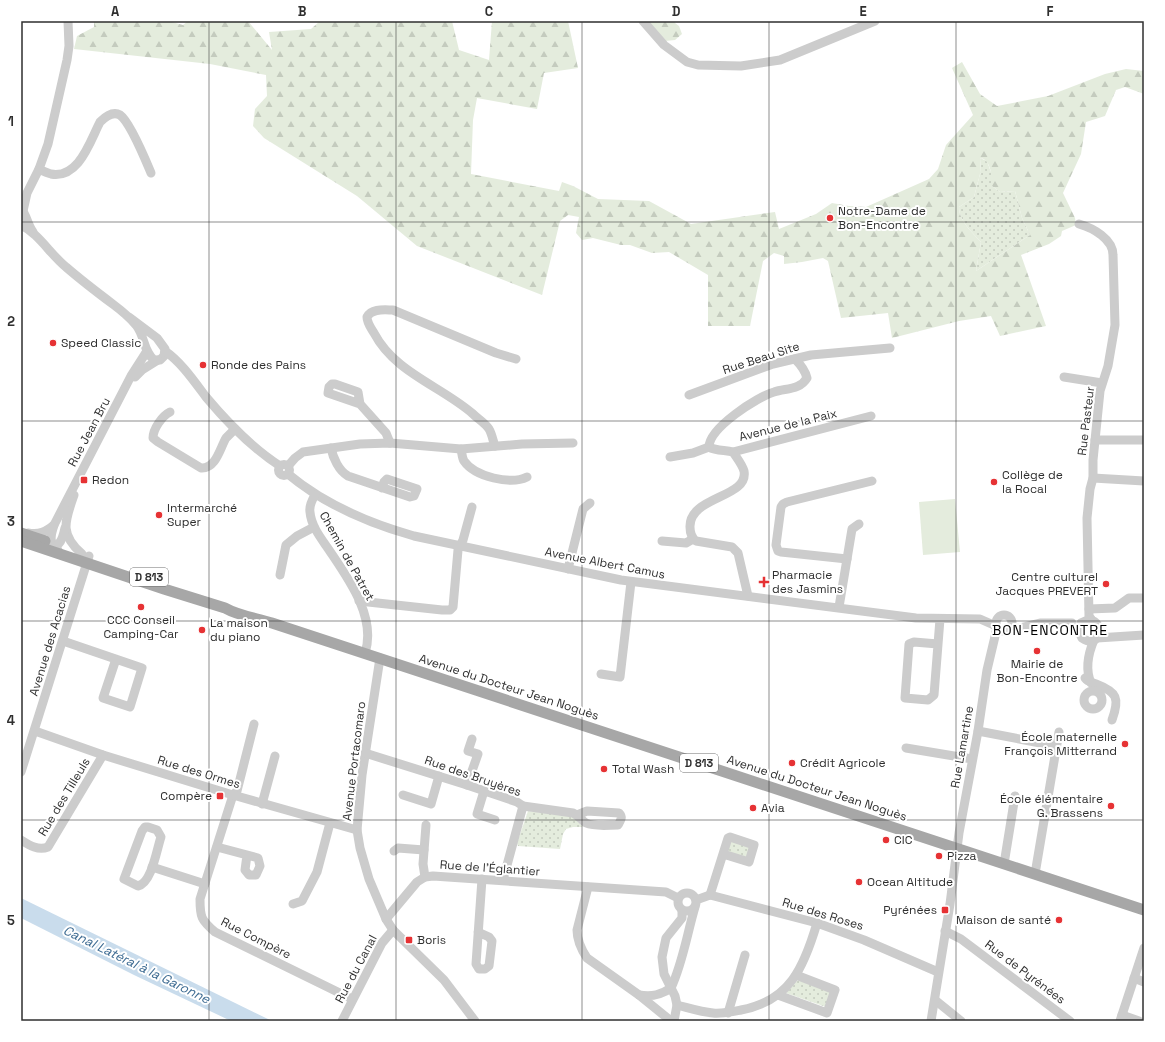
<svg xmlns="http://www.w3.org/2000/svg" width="1165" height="1042" font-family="'Space Grotesk',sans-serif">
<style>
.green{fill:url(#green-dots)}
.forest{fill:url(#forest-firs);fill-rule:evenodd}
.pitch{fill:#e4ecdd}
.water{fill:#c9dcec}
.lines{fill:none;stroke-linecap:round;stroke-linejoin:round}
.minor{stroke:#ccc;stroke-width:9}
.major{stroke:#a7a7a7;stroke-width:11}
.grid{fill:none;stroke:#2f2f2f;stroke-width:1;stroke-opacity:0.55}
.poi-dot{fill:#e63234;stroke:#fff;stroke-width:1.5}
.labels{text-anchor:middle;stroke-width:4;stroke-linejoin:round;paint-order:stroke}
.shield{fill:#fff;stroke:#6d6d6d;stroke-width:1}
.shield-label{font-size:11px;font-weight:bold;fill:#2f2f2f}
.poi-label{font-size:12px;fill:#2f2f2f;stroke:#fff;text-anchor:start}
.street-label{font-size:12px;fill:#2f2f2f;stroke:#fff}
.water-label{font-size:13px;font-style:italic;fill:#3d6b92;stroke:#fff}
.quarter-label{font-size:14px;letter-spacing:1px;fill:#000;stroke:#fff}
.neatline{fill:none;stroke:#2f2f2f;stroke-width:1.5}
.grid-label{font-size:13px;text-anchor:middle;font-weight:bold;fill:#2f2f2f}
</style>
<defs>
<pattern id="green-dots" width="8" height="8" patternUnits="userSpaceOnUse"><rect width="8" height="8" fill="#e4ecdd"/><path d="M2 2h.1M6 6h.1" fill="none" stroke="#c4cbbe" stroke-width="1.8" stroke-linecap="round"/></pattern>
<pattern id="forest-firs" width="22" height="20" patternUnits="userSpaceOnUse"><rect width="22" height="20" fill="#e4ecdd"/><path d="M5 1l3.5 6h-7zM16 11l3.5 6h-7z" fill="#c4cbbe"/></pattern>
</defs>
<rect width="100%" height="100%" fill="#fff"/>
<g class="green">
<path d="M 980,158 L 987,161 L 992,175 L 992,186 L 1000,192 L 1015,191 L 1022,218 L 1030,235 L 976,271 L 981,242 C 972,232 959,221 959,207 L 974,197 L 980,174 L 981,173 Z"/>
<path d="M 528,811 L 572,816 L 583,827 L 573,827 L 566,829 L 563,834 L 560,849 L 518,846 L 517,843 Z"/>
<path d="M 731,841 L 751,847 L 747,859 L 727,852 Z"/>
<path d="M 798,980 L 831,992 L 826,1007 L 786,993 Z"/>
</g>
<g class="forest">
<path d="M 94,21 L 168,21 L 183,25 L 188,21 L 248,21 L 272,50 L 269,32 L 311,29 L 320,21 L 452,21 L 459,50 L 489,60 L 492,21 L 568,21 L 578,68 L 544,73 L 537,109 L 477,98 L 473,120 L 471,174 L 559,191 L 562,182 L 573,186 L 598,199 L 649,201 L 691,224 L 775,212 L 779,229 L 816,214 L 832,203 L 849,206 L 866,207 L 929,179 L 938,169 L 946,145 L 973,115 L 952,68 L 962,62 L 980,94 L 997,106 L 1048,96 L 1105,74 L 1126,69 L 1144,71 L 1144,94 L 1125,87 L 1116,90 L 1105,116 L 1086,122 L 1081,154 L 1063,193 L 1075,218 L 1076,225 L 1062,231 L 1061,236 L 1049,244 L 1021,255 L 1046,326 L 1000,336 L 991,316 L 959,321 L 892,338 L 888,313 L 841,318 L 828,261 L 823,258 L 802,262 L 784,264 L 784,256 L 774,253 L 763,261 L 750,326 L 708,326 L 708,275 L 669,252 L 652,253 L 630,245 L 621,245 L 593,238 L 582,240 L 576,233 L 579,217 L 568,215 L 560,221 L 542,295 L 417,246 L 357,196 L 264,138 L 253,126 L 255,109 L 267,96 L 266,75 L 210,64 L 74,49 L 77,36 L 94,27 ZM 980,158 C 991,159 992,177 992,186 L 1000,192 L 1015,191 L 1022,218 L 1030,235 L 976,271 L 981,242 C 972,232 959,221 959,207 L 974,197 L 980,174 L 981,173 Z"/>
<path d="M 647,21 L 674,21 L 675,23 L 679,26 L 682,34 L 675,40 L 665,41 Z"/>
</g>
<path class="pitch" d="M 955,499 L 960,552 L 923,555 L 919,502 Z"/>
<path class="water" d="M 21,898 L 272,1021 L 231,1021 L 134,975 L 21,918 Z"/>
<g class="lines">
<g class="minor">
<path d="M 643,21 L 664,45 L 687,62 L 698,65 L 741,66 L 780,60 L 875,21"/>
<path d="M 39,169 C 43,171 47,173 51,174 C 79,179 90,141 100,122 C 105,117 113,111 120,115 C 130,122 146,161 151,173"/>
<path d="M 21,209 C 27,215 27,224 33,232"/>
<path d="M 23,211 L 27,193 L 39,169 L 48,144 L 67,60 L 69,46 L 68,21"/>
<path d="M 1079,224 C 1093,228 1113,239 1113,255 L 1115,325 L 1108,366 L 1100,391 L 1093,460 L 1093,478 L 1090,489 L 1087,518 L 1089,616 L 1093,622"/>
<path d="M 21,225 C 39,234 50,254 66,267 C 81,280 98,293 114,305 C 122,311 130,318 136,325 C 145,336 143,351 154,360 L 160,360 L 164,356 L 165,349 L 157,338 L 129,317"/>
<path d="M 165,351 C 181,362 194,381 206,397 C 227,422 252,448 280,466"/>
<path d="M 795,359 C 801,365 805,370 807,378 C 800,390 786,388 774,392 C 757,397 709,428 709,447 C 716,451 725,450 733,452 L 871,416"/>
<path d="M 135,377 L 142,370 L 158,360"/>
<path d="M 1064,377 L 1102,383"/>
<path d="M 689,395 L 773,364 L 811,355 L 890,348"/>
<path d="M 360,404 L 358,392 L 335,384 L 332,384 L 329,387 L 328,393 L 360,404 L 386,433 L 390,443"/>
<path d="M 170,412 C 162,416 153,429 153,438 L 158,442 L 201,468 C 216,469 220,448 226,438 C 229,435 232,432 235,429"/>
<path d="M 1095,440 L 1144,440"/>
<path d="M 495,446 C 493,441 492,434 489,429 C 485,423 478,419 473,414 C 441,386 395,373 374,333 C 371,328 367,323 367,317 C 372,308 385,310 393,310 L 496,353 L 516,359"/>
<path d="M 331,448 C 333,458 339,471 348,476 L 410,497 L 414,496 L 417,489 L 387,479 L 384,482 L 382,488"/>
<path d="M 461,449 C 462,453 462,458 464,461 C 475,477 511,485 527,477"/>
<path d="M 733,452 C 736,457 742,464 744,471 C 749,498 689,496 690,527 C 690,533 692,538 696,541 L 732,547 L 738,553 L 748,596"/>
<path d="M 670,457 L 693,453 L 709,447"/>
<circle cx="284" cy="470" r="5.5"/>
<path d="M 288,466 L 295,458 L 303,452 L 360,444 L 390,443 L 461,449 L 522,444 L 573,443"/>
<path d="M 288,474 C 325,505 368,523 414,536 L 621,580 L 916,618 L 980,619 L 996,626"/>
<path d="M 1093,478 L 1144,481"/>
<path d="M 74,495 C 65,521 59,534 82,554"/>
<path d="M 315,495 C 312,500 309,506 310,512 C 311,525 320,537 327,547 C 347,577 377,616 365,653"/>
<path d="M 54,525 C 51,534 48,544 58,550"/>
<path d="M 28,533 C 39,535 46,532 54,525 L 131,376 L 147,351"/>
<path d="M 662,541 L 686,543 L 693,539"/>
<path d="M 44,546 C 59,549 62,542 65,528"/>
<path d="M 847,559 L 852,529 L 859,524"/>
<path d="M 568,569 L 583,509 L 590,503"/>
<path d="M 280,575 L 286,545 L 297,536 L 314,527"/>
<path d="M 359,601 L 442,610 L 450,610 L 453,607 L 458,550 L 463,540 L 472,507"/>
<path d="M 839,607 L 847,559 L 781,552 L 778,551 L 776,545 L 781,507 L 783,504 L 787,502 L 872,481"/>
<path d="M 1089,609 L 1115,608 L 1129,598 L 1144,598"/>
<circle cx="1004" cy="623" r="8"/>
<path d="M 1067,624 L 1079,632 L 1082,638 C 1104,653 1105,609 1081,623 L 1079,632"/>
<path d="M 1007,631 L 1040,623 L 1072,623"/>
<path d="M 1097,638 L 1144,635"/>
<path d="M 63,641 L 142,668 L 130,707 L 103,698 L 116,659"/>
<path d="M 938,644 L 914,642 L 909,644 L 905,698 L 928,700 L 934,695 L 940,619"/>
<path d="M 380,658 L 362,775 L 357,830 L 360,848 L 369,879 L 386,919 L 393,930 L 444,980 L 475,1021"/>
<path d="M 601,674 L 620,677 L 631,582"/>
<path d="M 1085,678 C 1088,682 1091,682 1096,684 C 1117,692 1120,698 1112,720"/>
<path d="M 1091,683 C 1085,669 1088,654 1094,640"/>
<circle cx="1093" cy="700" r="9"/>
<path d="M 254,724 L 237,791 L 233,795 L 200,899 C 200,917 201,920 215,932 L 352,999"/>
<path d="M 35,731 L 103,755 L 233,795 L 357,830"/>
<path d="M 978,731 L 1056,746"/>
<path d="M 906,748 L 972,759"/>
<path d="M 365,753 L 467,785 L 517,802 L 523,806 L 503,880"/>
<path d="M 21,772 L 89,556"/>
<path d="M 467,785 L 478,754 L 468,751 L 472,739"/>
<path d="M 484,791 L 477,814 L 495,820"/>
<path d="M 403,795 L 431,804 L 439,776"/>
<path d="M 262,804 L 275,756"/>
<path d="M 523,806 L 573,813 C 578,815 581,820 586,823 C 595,827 608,825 618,825 C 621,820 623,817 619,813 L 587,811 L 577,815"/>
<path d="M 145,827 L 148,827 L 157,830 L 161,837 C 157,848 152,883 138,886 L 124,879 L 142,831 Z"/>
<path d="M 21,840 C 29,845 38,851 48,847 L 103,755"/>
<path d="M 217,847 L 258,858 L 260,866 L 256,875 L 249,875 L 245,870 L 247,855"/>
<path d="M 394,851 L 398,848 L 424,850"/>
<path d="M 1004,864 L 1015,796"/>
<path d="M 152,867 L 205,884"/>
<path d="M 1035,874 L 1059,732"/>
<path d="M 425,877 L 423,864 L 426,825"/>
<path d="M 588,887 L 577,930 C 577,941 581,949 587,958 L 639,995 L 671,1021"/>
<circle cx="687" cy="902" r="9"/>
<path d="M 710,895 L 728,838 L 730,837 L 754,845 L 749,862 L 723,854"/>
<path d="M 696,900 L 710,895 L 817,923 L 864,940 L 938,972"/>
<path d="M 293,904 L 302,901 L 317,872 L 330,823"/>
<path d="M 386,919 L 417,882 L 425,877 L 433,876 L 666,892 L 678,898"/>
<path d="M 945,931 L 961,939 L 1070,1021"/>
<path d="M 478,932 L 489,937 L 492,941 L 489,966 L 485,969 L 479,969 L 476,964 L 482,879"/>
<path d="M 1134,978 L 1144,982"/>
<path d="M 671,988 C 683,962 687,934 695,907"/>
<path d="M 639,995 C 652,997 661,995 671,988"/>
<path d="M 778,995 L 827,1013 L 835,990 L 796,975"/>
<path d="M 935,1000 L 961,1021"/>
<path d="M 677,1005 C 689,1008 701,1012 713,1013 C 722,1014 731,1012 741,1010 C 790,1001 804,967 817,923"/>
<path d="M 728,1013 L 745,955"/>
<path d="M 1122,1015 L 1139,1021"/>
<path d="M 342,1021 L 382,943 L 393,930"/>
<path d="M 674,1021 L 677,1005 L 675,996 L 664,974 L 662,957 L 666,938 L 682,918 L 682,911"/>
<path d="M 931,1021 L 950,904 L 959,833 L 978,731 L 987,670 L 997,628"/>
<path d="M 1120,1021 L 1144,948"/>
</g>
<g class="major">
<path d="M 21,533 L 45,541"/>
<path d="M 21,541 L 164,589 L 225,608 C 239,616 256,618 272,623 L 1144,910"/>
</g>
</g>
<path class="grid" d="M 209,21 L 209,1021M 396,21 L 396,1021M 582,21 L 582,1021M 769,21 L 769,1021M 956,21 L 956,1021M 21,222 L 1144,222M 21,421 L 1144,421M 21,621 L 1144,621M 21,820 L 1144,820"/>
<g class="poi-dot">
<circle cx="830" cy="218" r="4"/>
<circle cx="53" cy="343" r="4"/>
<circle cx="203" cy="365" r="4"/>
<rect x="80" y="476" width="8" height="8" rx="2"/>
<circle cx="994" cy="482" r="4"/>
<circle cx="159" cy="515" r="4"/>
<path d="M762 576h4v4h4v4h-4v4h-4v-4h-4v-4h4z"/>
<circle cx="1106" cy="584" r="4"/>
<circle cx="141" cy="607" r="4"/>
<circle cx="202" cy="630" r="4"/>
<circle cx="1037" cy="651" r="4"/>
<circle cx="1125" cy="744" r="4"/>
<circle cx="792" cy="763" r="4"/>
<circle cx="604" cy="769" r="4"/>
<rect x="216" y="792" width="8" height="8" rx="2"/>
<circle cx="1111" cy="806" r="4"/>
<circle cx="753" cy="808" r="4"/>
<circle cx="886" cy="840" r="4"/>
<circle cx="939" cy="856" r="4"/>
<circle cx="859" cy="882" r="4"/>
<rect x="941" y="906" width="8" height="8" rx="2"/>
<circle cx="1059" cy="920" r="4"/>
<rect x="405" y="936" width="8" height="8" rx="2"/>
</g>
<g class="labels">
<g class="shield">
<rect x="130" y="568" width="38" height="18" rx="3"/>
<rect x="680" y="754" width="38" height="18" rx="3"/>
</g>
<g class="shield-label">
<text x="149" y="581">D 813</text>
<text x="699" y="767">D 813</text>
</g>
<g class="poi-label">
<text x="838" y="215">Notre-Dame de<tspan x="838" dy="14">Bon-Encontre</tspan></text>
<text x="61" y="347">Speed Classic</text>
<text x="211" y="369">Ronde des Pains</text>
<text x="1002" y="479">Collège de<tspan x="1002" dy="14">la Rocal</tspan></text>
<text x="92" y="484">Redon</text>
<text x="167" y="512">Intermarché<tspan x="167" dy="14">Super</tspan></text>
<text x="772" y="579">Pharmacie<tspan x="772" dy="14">des Jasmins</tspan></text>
<text x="1098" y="581" text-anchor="end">Centre culturel<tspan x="1098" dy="14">Jacques PREVERT</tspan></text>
<text x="141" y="624" text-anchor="middle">CCC Conseil<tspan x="141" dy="14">Camping-Car</tspan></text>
<text x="210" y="627">La maison<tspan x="210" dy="14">du piano</tspan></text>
<text x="1037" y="668" text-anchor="middle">Mairie de<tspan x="1037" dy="14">Bon-Encontre</tspan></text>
<text x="1117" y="741" text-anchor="end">École maternelle<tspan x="1117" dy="14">François Mitterrand</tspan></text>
<text x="800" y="767">Crédit Agricole</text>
<text x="612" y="773">Total Wash</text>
<text x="212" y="800" text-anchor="end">Compère</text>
<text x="1103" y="803" text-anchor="end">École élémentaire<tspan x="1103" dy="14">G. Brassens</tspan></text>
<text x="761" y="812">Avia</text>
<text x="894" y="844">CIC</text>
<text x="947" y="860">Pizza</text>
<text x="867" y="886">Ocean Altitude</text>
<text x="937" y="914" text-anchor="end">Pyrénées</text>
<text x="1051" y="924" text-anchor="end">Maison de santé</text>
<text x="417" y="944">Boris</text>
</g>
<g class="street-label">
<text transform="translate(761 358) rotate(-18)" y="4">Rue Beau Site</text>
<text transform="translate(1086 421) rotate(-83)" y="4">Rue Pasteur</text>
<text transform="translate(788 425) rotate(-14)" y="4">Avenue de la Paix</text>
<text transform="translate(89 432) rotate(-62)" y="4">Rue Jean Bru</text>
<text transform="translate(347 556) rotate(61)" y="4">Chemin de Patret</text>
<text transform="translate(605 563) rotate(11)" y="4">Avenue Albert Camus</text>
<text transform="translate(50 641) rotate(-73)" y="4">Avenue des Acacias</text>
<text transform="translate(509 687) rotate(18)" y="4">Avenue du Docteur Jean Noguès</text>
<text transform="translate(962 747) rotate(-80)" y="4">Rue Lamartine</text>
<text transform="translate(354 761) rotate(-83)" y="4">Avenue Portacomaro</text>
<text transform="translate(199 772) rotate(17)" y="4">Rue des Ormes</text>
<text transform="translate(473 776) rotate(19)" y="4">Rue des Bruyères</text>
<text transform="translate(817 788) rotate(18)" y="4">Avenue du Docteur Jean Noguès</text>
<text transform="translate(64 797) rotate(-59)" y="4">Rue des Tilleuls</text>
<text transform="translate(490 868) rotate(4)" y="4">Rue de l'Églantier</text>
<text transform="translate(823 914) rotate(17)" y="4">Rue des Roses</text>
<text transform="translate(256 938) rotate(27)" y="4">Rue Compère</text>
<text transform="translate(356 969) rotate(-62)" y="4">Rue du Canal</text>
<text transform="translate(1025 972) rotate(37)" y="4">Rue de Pyrénées</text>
</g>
<g class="water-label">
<text transform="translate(137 964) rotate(26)" y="5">Canal Latéral à la Garonne</text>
</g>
<g class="quarter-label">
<text x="1050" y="635">BON-ENCONTRE</text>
</g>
</g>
<rect width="1165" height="1042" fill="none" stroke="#ffffff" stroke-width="44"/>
<rect x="22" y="22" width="1121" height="998" class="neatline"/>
<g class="grid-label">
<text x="115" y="16">A</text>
<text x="302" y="16">B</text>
<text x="489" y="16">C</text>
<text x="676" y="16">D</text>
<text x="863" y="16">E</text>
<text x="1050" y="16">F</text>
<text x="11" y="126">1</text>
<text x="11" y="326">2</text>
<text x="11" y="526">3</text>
<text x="11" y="725">4</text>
<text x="11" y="925">5</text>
</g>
</svg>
